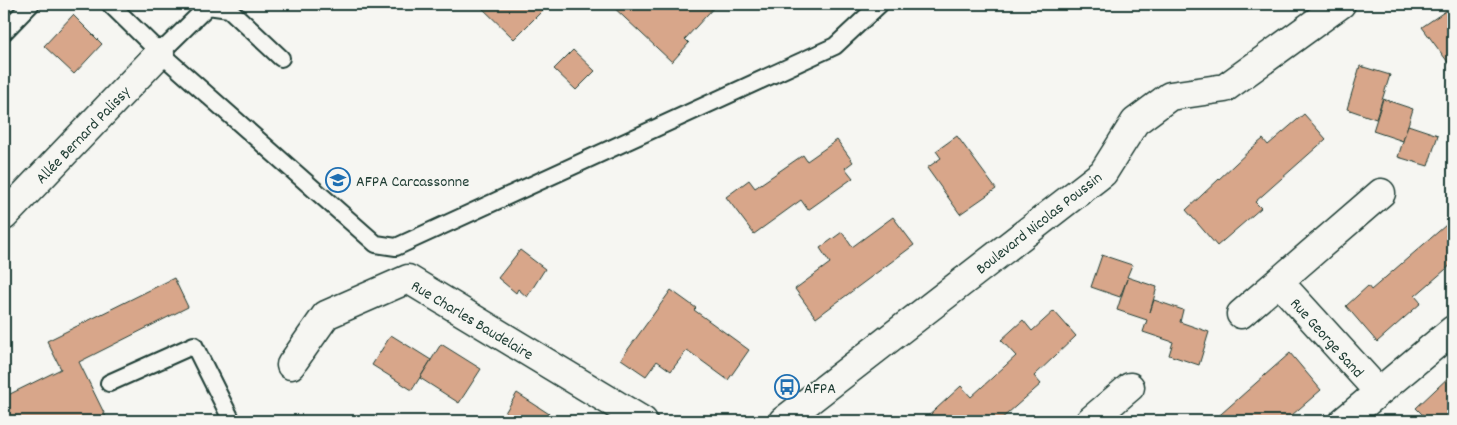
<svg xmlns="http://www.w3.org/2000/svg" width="1457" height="425" font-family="Dekko,sans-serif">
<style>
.building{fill:#d8a68a;stroke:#1f3d34}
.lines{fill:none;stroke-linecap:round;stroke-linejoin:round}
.service-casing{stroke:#1f3d34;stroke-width:20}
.minor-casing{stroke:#1f3d34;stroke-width:31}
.service{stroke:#f6f6f2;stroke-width:16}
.minor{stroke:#f6f6f2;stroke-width:28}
.labels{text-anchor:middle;stroke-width:4;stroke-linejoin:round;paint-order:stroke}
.street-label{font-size:16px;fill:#1f3d34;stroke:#f6f6f2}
.poi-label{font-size:16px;fill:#1f3d34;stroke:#f6f6f2;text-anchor:start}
</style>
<rect width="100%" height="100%" fill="#f6f6f2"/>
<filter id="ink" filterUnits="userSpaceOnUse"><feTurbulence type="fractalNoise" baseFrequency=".02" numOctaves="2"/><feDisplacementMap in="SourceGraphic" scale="10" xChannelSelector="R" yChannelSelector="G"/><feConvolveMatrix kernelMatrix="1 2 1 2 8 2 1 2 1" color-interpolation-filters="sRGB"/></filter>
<g filter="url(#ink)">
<g class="building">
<path d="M 478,4 L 549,4 L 514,39 Z"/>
<path d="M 610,4 L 717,4 L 685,39 L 689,43 L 672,62 Z"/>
<path d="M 1453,6 L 1453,69 L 1422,27 Z"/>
<path d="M 73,15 L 102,44 L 74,74 L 44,46 Z"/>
<path d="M 573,50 L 595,71 L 576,90 L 554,69 Z"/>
<path d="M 1360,66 L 1390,75 L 1376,119 L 1347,109 Z"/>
<path d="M 1383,99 L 1413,109 L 1403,141 L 1373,131 Z"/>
<path d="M 1304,114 L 1326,139 L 1255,202 L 1261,208 L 1217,246 L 1186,210 L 1251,149 L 1263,139 L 1268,145 Z"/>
<path d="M 1408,125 L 1438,135 L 1428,166 L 1398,157 Z"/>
<path d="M 957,136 L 996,189 L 960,214 L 927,168 L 941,158 L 936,151 Z"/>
<path d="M 837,140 L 853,162 L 845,168 L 853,178 L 808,210 L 801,200 L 754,234 L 726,197 L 749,180 L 755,188 L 803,155 L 807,161 Z"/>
<path d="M 893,217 L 914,245 L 816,318 L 795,289 L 830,263 L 820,248 L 842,232 L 852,247 Z"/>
<path d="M 1453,219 L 1453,263 L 1415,296 L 1421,303 L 1377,342 L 1346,306 L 1368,286 L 1371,290 Z"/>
<path d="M 520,250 L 545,269 L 527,297 L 518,289 L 516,293 L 498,278 Z"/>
<path d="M 1102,255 L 1132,265 L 1127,277 L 1157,287 L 1150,312 L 1154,300 L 1183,310 L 1180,322 L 1209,332 L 1199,365 L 1169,355 L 1173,342 L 1143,332 L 1147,320 L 1117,310 L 1127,279 L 1120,297 L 1091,287 Z"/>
<path d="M 174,278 L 188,307 L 79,362 L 108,421 L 4,421 L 4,397 L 61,369 L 47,341 Z"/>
<path d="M 671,290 L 696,308 L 694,310 L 749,350 L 728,380 L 687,350 L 671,371 L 657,361 L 646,376 L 621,359 Z"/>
<path d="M 1054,311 L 1076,336 L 1034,376 L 1041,384 L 999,421 L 923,421 L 961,386 L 971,397 L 1016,356 L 1001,340 L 1023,320 L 1032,331 Z"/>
<path d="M 391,335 L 431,360 L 412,390 L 372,365 Z"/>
<path d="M 441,344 L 481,369 L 459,403 L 420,378 Z"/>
<path d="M 1290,353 L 1321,390 L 1299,409 L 1285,421 L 1213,421 Z"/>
<path d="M 1453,373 L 1453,421 L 1429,421 L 1416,408 Z"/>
<path d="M 517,393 L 560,421 L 500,421 Z"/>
</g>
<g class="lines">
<defs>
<g id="service">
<path d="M 110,4 L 160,53 L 376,244 L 396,247 L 835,46 L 880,4"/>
<path d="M 4,32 L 31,4"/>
<path d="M 160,53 L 208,6 L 229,9 L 281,58"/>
<path d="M 109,383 L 194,345 L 232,421"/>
</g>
<g id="minor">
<path d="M 4,216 L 160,53"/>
<path d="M 1279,282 L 1378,391"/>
<path d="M 1241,314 L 1381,193"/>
<path d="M 291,365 L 326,315 L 408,279 L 643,421"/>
<path d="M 783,421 L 1103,173 L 1135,122 L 1170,96 L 1225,88 L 1341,4"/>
<path d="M 1090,421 L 1130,387"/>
<path d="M 1344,421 L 1453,330"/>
</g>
</defs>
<use href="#service" class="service-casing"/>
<use href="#minor" class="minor-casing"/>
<use href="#service" class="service"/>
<use href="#minor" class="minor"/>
</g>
</g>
<defs>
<symbol id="university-ring" viewBox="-11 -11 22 22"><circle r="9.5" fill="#f6f6f2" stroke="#1f6fb2" stroke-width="1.5"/><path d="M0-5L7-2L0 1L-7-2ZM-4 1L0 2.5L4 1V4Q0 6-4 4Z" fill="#1f6fb2"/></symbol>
<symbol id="bus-ring" viewBox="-11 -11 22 22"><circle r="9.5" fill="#f6f6f2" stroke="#1f6fb2" stroke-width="1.5"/><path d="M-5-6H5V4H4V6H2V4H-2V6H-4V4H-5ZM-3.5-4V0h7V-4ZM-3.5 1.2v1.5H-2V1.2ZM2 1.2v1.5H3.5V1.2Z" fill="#1f6fb2"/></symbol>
</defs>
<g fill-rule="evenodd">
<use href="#university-ring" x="324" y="166" width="28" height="28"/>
<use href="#bus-ring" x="773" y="373" width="28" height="28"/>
</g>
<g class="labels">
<g class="street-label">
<text transform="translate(82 134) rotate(-46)" y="6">Allée Bernard Palissy</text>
<text transform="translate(1038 222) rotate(-38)" y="6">Boulevard Nicolas Poussin</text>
<text transform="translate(473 319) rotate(31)" y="6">Rue Charles Baudelaire</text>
<text transform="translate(1328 337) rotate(48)" y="6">Rue George Sand</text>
</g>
<g class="poi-label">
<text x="356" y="186">AFPA Carcassonne</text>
<text x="804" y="393">AFPA</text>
</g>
</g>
<rect width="1457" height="425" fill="none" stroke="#f6f6f2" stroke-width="20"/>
<rect x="10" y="10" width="1437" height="405" fill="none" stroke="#1f3d34" stroke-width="2" filter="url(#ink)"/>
</svg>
